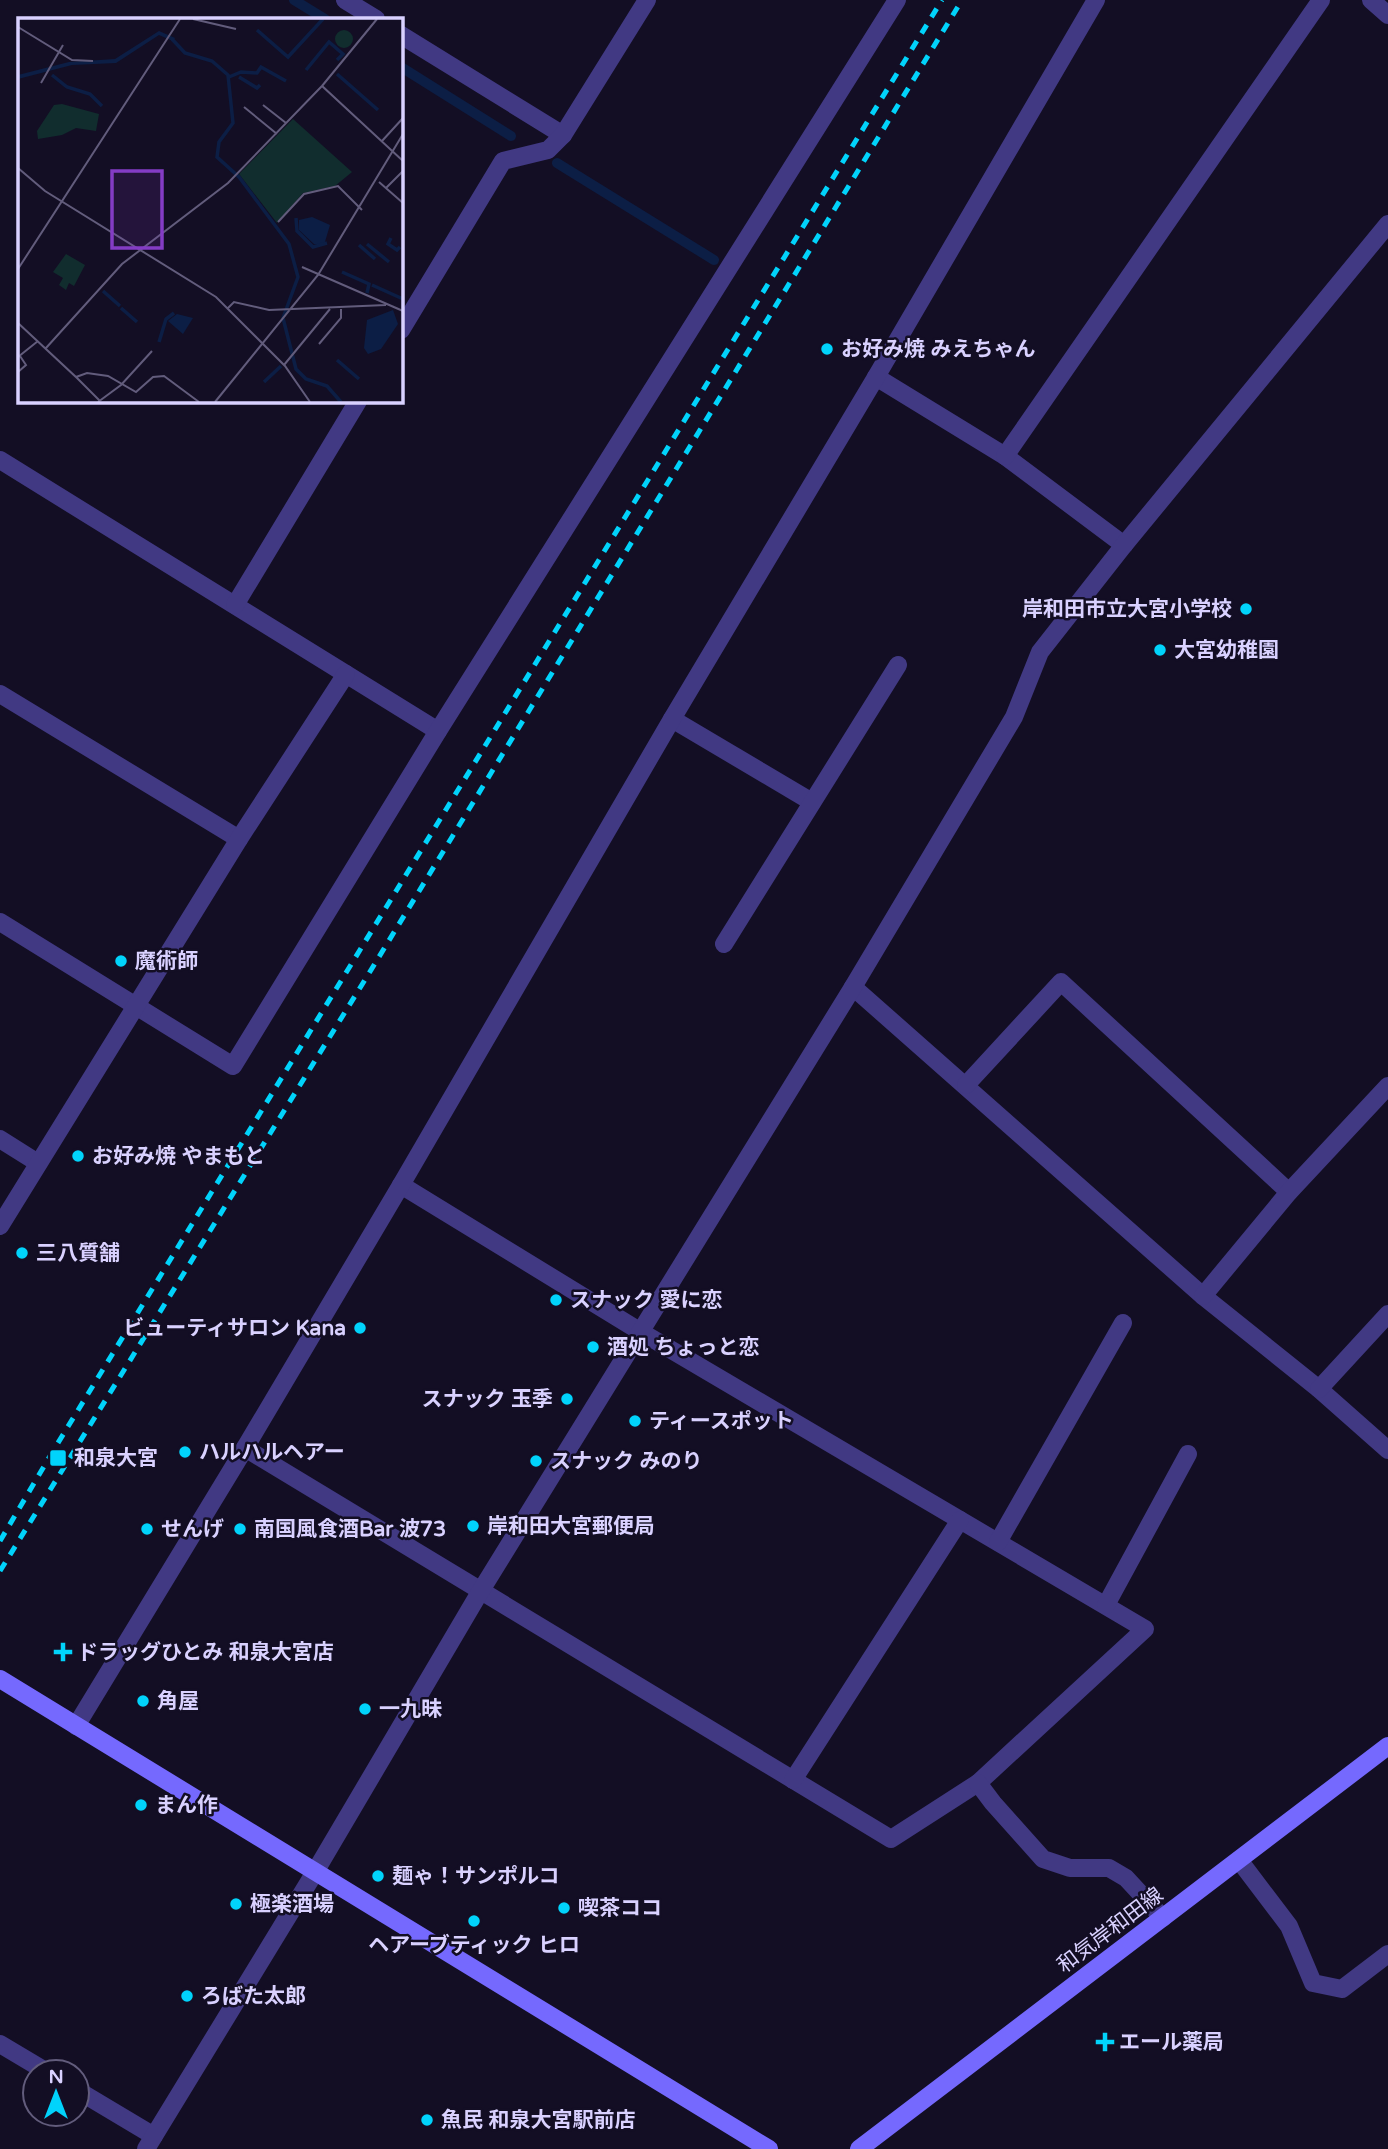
<svg xmlns="http://www.w3.org/2000/svg" width="1388" height="2149" font-family="'Varela Round','Noto Sans JP',sans-serif">
<style>
.lines{fill:none;stroke-linecap:round;stroke-linejoin:round}
.stream{stroke:#0c1e45;stroke-width:10}
.street{stroke:#413983;stroke-width:18}
.secondary{stroke:#7569fe;stroke-width:18}
.rail{stroke:#01d3fb;stroke-width:5;stroke-dasharray:10 9;stroke-linecap:butt}
.poi-dot{fill:#01d3fb;stroke:#130e24;stroke-width:2.5}
.labels{text-anchor:middle;stroke-width:5;stroke-linejoin:round;paint-order:stroke}
.poi-label{font-size:21px;font-weight:bold;fill:#d9d1ff;stroke:#130e24;text-anchor:start}
.street-label{font-size:21px;fill:#d9d1ff;stroke:#130e24}
.inset-river{fill:none;stroke:#0c1e45;stroke-width:3.5}
.inset-road{fill:none;stroke:#625c7c;stroke-width:2}
.view{fill:#843cc5;fill-opacity:0.15;stroke:#843cc5;stroke-width:3.5}
.inset-edge{fill:none;stroke:#d9d1ff;stroke-width:3.5}
</style>
<rect width="100%" height="100%" fill="#130e24"/>
<g class="lines">
<g class="stream">
<path d="M 294,0 L 325,19"/>
<path d="M 401,67 L 511,136"/>
<path d="M 557,163 L 714,260"/>
</g>
<g class="street">
<path d="M 345,0 L 376,19"/>
<path d="M 1371,0 L 1388,15"/>
<path d="M 401,35 L 563,135"/>
<path d="M 401,330 L 503,161 L 548,150 L 563,135 L 647,0"/>
<path d="M 876,377 L 1005,456 L 1124,545"/>
<path d="M 1005,456 L 1321,0"/>
<path d="M 0,460 L 438,731"/>
<path d="M 235,605 L 358,401"/>
<path d="M 0,694 L 239,839"/>
<path d="M 672,719 L 812,802"/>
<path d="M 0,922 L 233,1066 L 438,731 L 897,0"/>
<path d="M 724,944 L 898,665"/>
<path d="M 853,987 L 1203,1296 L 1319,1389 L 1388,1450"/>
<path d="M 966,1085 L 1061,982 L 1289,1192"/>
<path d="M 0,1139 L 38,1163"/>
<path d="M 0,1226 L 239,839 L 346,674"/>
<path d="M 1203,1296 L 1289,1192 L 1388,1086"/>
<path d="M 1319,1389 L 1388,1314"/>
<path d="M 245,1448 L 891,1839 L 978,1783 L 1145,1629 L 641,1332 L 401,1185"/>
<path d="M 998,1542 L 1123,1323"/>
<path d="M 1106,1605 L 1188,1454"/>
<path d="M 76,1726 L 245,1448 L 401,1185 L 672,719 L 876,377 L 1096,0"/>
<path d="M 793,1780 L 960,1520"/>
<path d="M 978,1783 L 993,1803 L 1043,1859 L 1070,1868 L 1109,1868 L 1126,1878 L 1163,1918"/>
<path d="M 1239,1860 L 1289,1926 L 1313,1983 L 1342,1989 L 1388,1954"/>
<path d="M 0,2044 L 47,2072"/>
<path d="M 77,2090 L 154,2136"/>
<path d="M 146,2149 L 315,1872 L 480,1592 L 853,987 L 1014,717 L 1040,652 L 1124,545 L 1388,224"/>
</g>
<g class="secondary">
<path d="M 0,1679 L 769,2149"/>
<path d="M 859,2149 L 1388,1746"/>
</g>
<g class="rail">
<path d="M 0,1541 L 53,1451 L 942,0"/>
<path d="M 0,1571 L 371,970 L 962,0"/>
</g>
</g>
<g class="poi-dot">
<circle cx="827" cy="349" r="7"/>
<circle cx="1246" cy="609" r="7"/>
<circle cx="1160" cy="650" r="7"/>
<circle cx="121" cy="961" r="7"/>
<circle cx="78" cy="1156" r="7"/>
<circle cx="22" cy="1253" r="7"/>
<circle cx="556" cy="1300" r="7"/>
<circle cx="360" cy="1328" r="7"/>
<circle cx="593" cy="1347" r="7"/>
<circle cx="567" cy="1399" r="7"/>
<circle cx="635" cy="1421" r="7"/>
<circle cx="185" cy="1452" r="7"/>
<rect x="49" y="1449" width="18" height="18" rx="3.5"/>
<circle cx="536" cy="1461" r="7"/>
<circle cx="473" cy="1526" r="7"/>
<circle cx="147" cy="1529" r="7"/>
<circle cx="240" cy="1529" r="7"/>
<path d="M59.5 1641.5h7v7h7v7h-7v7h-7v-7h-7v-7h7z"/>
<circle cx="143" cy="1701" r="7"/>
<circle cx="365" cy="1709" r="7"/>
<circle cx="141" cy="1805" r="7"/>
<circle cx="378" cy="1876" r="7"/>
<circle cx="236" cy="1904" r="7"/>
<circle cx="564" cy="1908" r="7"/>
<circle cx="474" cy="1921" r="7"/>
<circle cx="187" cy="1996" r="7"/>
<path d="M1101.5 2031.5h7v7h7v7h-7v7h-7v-7h-7v-7h7z"/>
<circle cx="427" cy="2120" r="7"/>
</g>
<g class="labels">
<g class="poi-label">
<text x="841" y="356">お好み焼 みえちゃん</text>
<text x="1232" y="616" text-anchor="end">岸和田市立大宮小学校</text>
<text x="1174" y="657">大宮幼稚園</text>
<text x="135" y="968">魔術師</text>
<text x="92" y="1163">お好み焼 やまもと</text>
<text x="36" y="1260">三八質舗</text>
<text x="570" y="1307">スナック 愛に恋</text>
<text x="346" y="1335" text-anchor="end">ビューティサロン Kana</text>
<text x="607" y="1354">酒処 ちょっと恋</text>
<text x="553" y="1406" text-anchor="end">スナック 玉季</text>
<text x="649" y="1428">ティースポット</text>
<text x="199" y="1459">ハルハルヘアー</text>
<text x="74" y="1465">和泉大宮</text>
<text x="550" y="1468">スナック みのり</text>
<text x="487" y="1533">岸和田大宮郵便局</text>
<text x="161" y="1536">せんげ</text>
<text x="254" y="1536">南国風食酒Bar 波73</text>
<text x="77" y="1659">ドラッグひとみ 和泉大宮店</text>
<text x="157" y="1708">角屋</text>
<text x="379" y="1716">一九昧</text>
<text x="155" y="1812">まん作</text>
<text x="392" y="1883">麺ゃ！サンポルコ</text>
<text x="250" y="1911">極楽酒場</text>
<text x="578" y="1915">喫茶ココ</text>
<text x="474" y="1952" text-anchor="middle">ヘアーブティック ヒロ</text>
<text x="201" y="2003">ろばた太郎</text>
<text x="1119" y="2049">エール薬局</text>
<text x="441" y="2127">魚民 和泉大宮駅前店</text>
</g>
<g class="street-label">
<text transform="translate(1110 1930) rotate(-37)" y="7">和気岸和田線</text>
</g>
</g>
<g transform="translate(18 18)">
<rect width="385" height="385" fill="#130e24"/>
<path d="M317 21a9 9 0 1 1 18 0a9 9 0 1 1-18 0ZM 44,86 L 81,96 L 78,113 L 58,110 L 44,117 L 20,121 L 19,113 L 36,87 ZM 275,101 L 334,154 L 317,168 L 285,175 L 259,205 L 221,156 ZM 48,236 L 67,247 L 56,268 L 51,265 L 48,272 L 41,267 L 45,260 L 35,254 Z" fill="#112d2e"/>
<path d="M 141,13 L 157,20 L 155,23 L 141,17 L 98,45 L 54,47 L 0,61 L 0,57 L 51,44 L 97,41 ZM 294,199 L 312,207 L 306,227 L 296,226 L 281,212 L 281,202 ZM 375,292 L 380,306 L 363,331 L 350,336 L 346,330 L 349,302 ZM 159,296 L 175,300 L 165,316 L 150,303 Z" fill="#0c1e45"/>
<path class="inset-river" d="M 239,12 L 270,39 L 305,1M 153,20 L 167,35 L 194,43 L 210,57 L 215,105 L 201,124 L 199,139 L 221,159 L 271,226 L 280,259 L 265,300 L 278,351 L 288,361 L 309,368 L 323,384M 288,52 L 311,24 L 325,36 L 319,42M 319,56 L 360,92M 34,57 L 49,69 L 72,76 L 84,88M 211,59 L 223,54 L 239,55 L 243,49 L 268,63M 221,59 L 239,70 L 242,67M 278,200 L 279,213 L 295,229 L 309,225M 373,220 L 370,226 L 379,232 L 382,229M 349,226 L 371,244M 341,227 L 357,241M 324,254 L 351,266 L 349,275M 354,267 L 385,281M 85,273 L 102,288M 103,290 L 119,304M 141,324 L 148,301 L 156,295M 319,342 L 341,361M 246,364 L 263,348"/>
<path class="inset-road" d="M 175,1 L 218,11M 0,9 L 54,42 L 75,43M 23,65 L 45,27M 304,68 L 359,1M 245,87 L 268,105M 226,89 L 259,116M 364,123 L 385,100M 0,150 L 27,173 L 198,279 L 267,348 L 292,384M 361,164 L 385,185M 368,170 L 385,153M 260,204 L 286,176 L 320,168 L 344,192M 284,249 L 385,293M 0,251 L 162,1M 210,290 L 216,284 L 251,292 L 368,287M 0,305 L 58,359 L 69,355 L 90,358 L 118,374 L 135,359 L 146,358 L 181,384M 301,326 L 323,300 L 323,291M 28,330 L 104,246 L 210,165 L 304,68 L 385,143M 0,339 L 20,323M 266,347 L 312,291M 0,354 L 8,347 L 2,338M 58,359 L 82,383M 80,384 L 103,367 L 134,333M 197,384 L 300,257 L 385,116"/>
<path class="view" d="M 94,153 L 144,153 L 144,230 L 94,230 Z"/>
<rect width="385" height="385" class="inset-edge"/>
</g>
<g transform="translate(56 2093)"><circle r="33" fill="#130e24" stroke="#625c7c" stroke-width="2"/>
<path d="M0-5L12 26L0 18L-12 26Z" fill="#01d3fb"/>
<text y="-10" font-size="19" font-weight="bold" text-anchor="middle" fill="#d9d1ff">N</text>
</g>
</svg>
